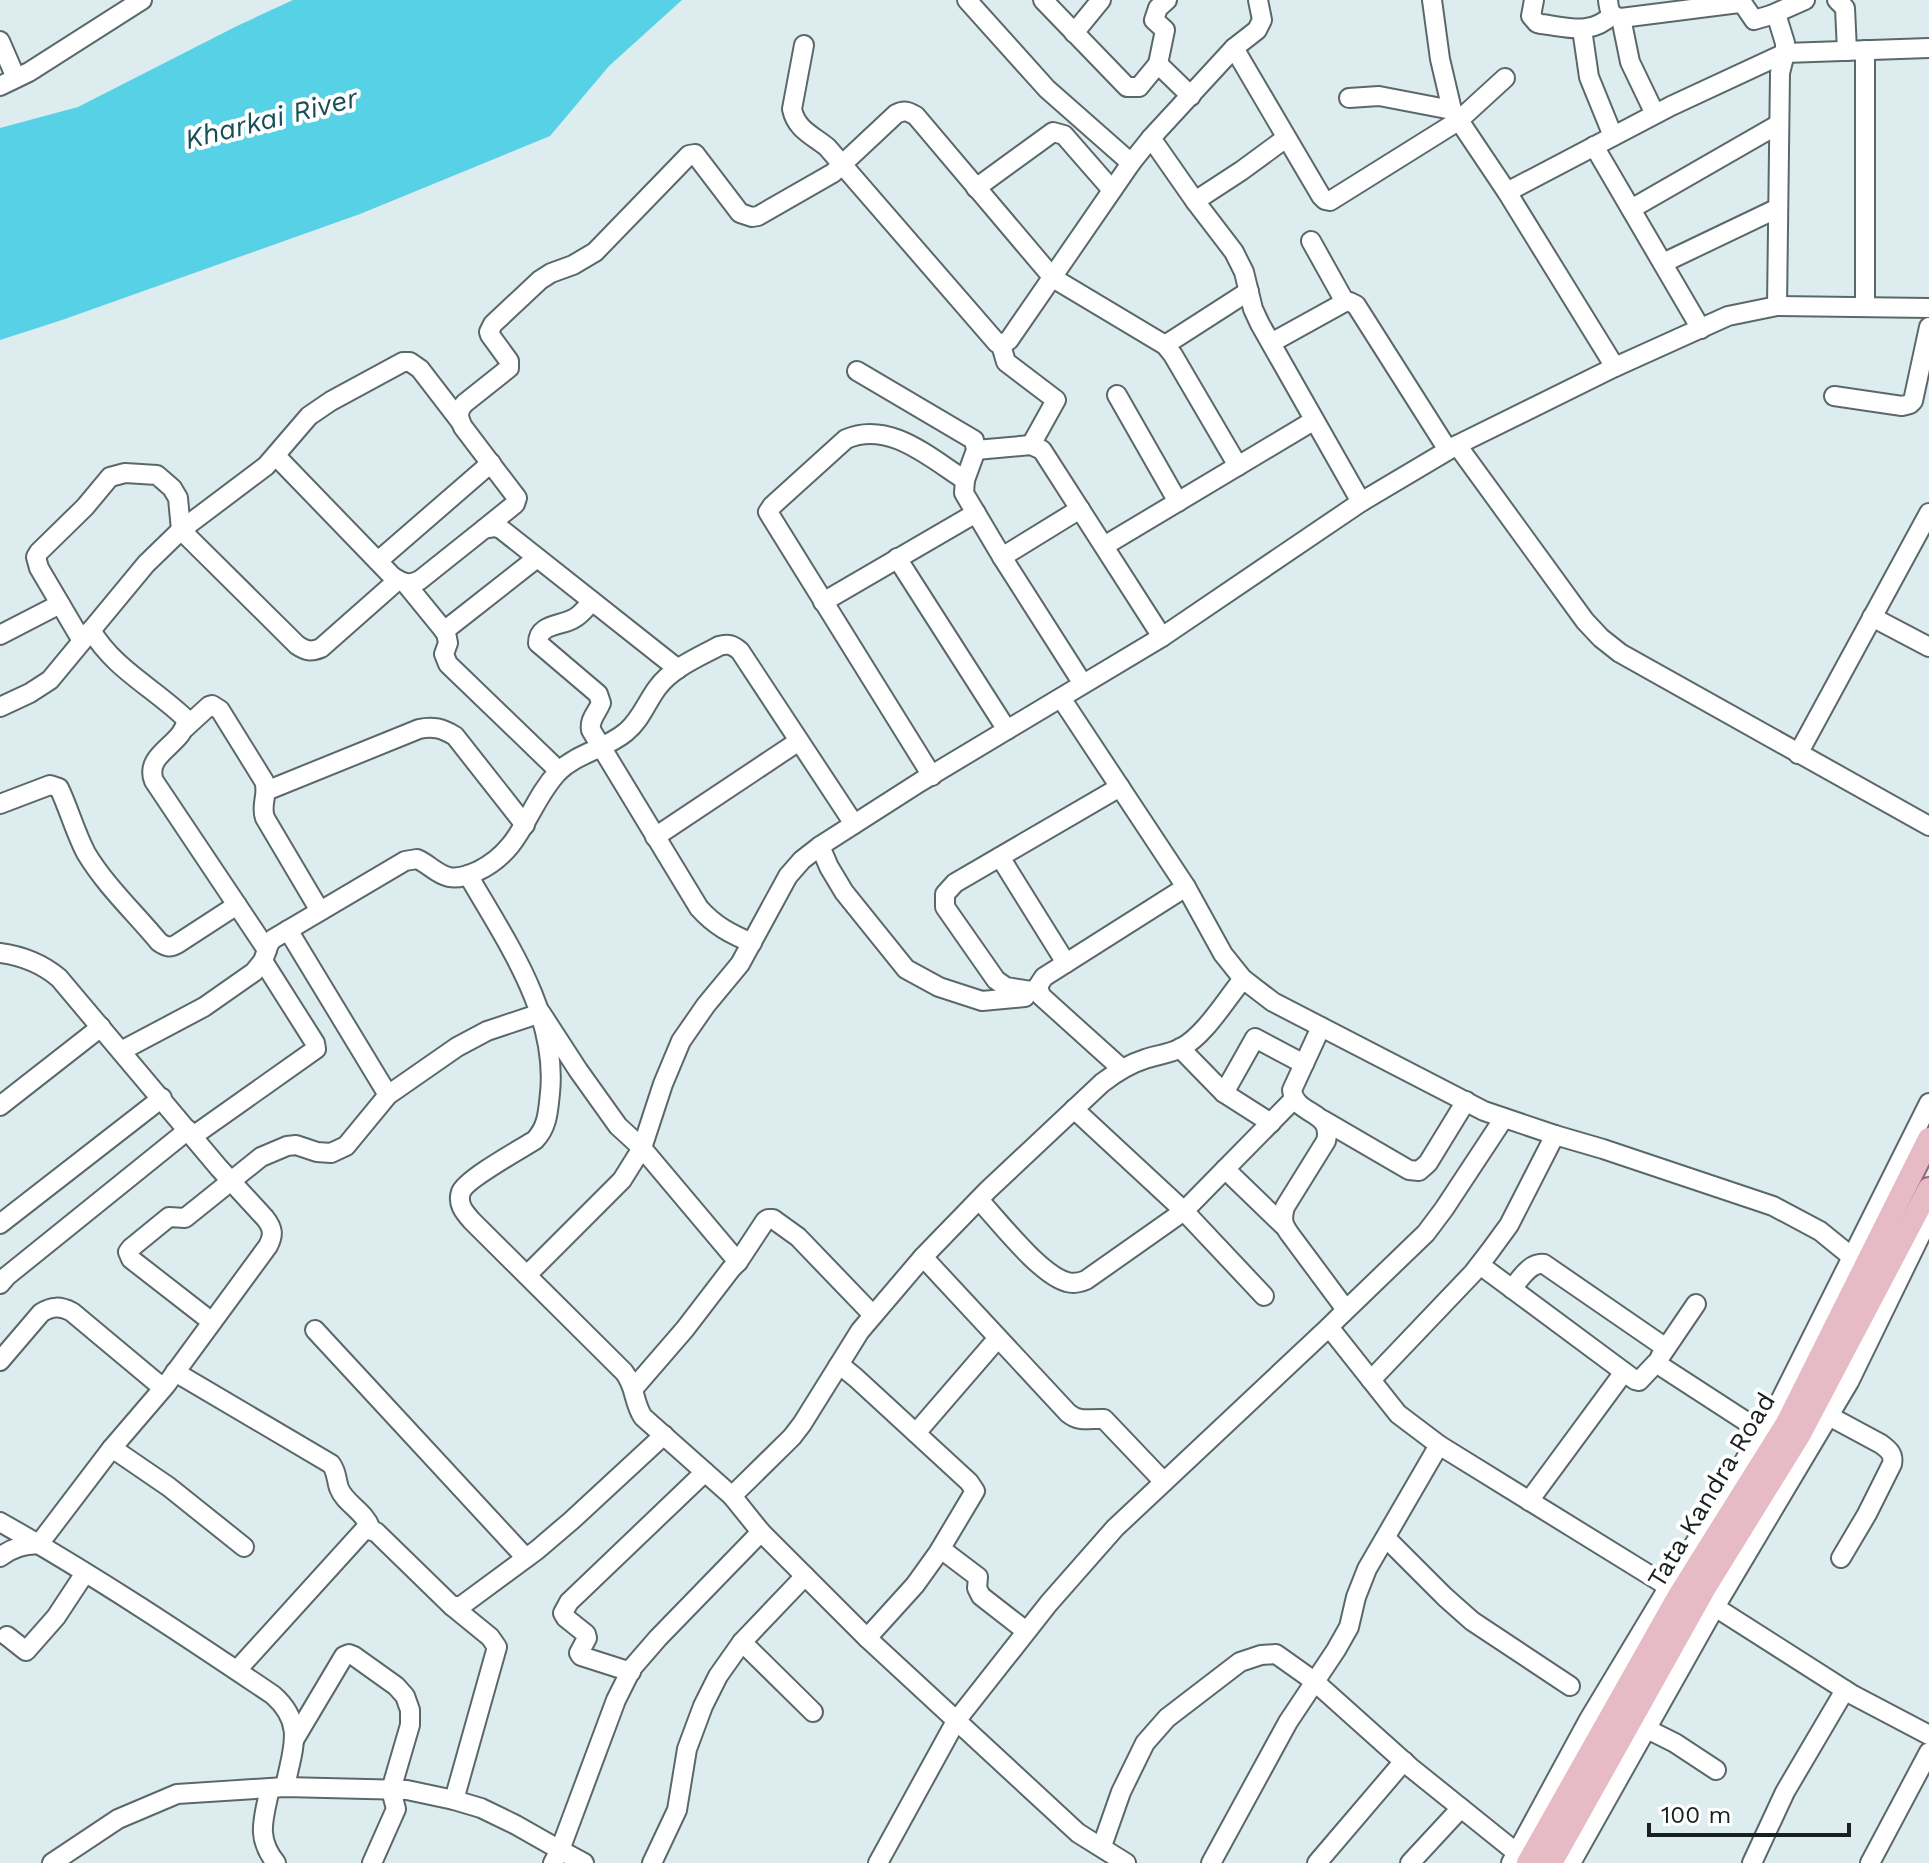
<svg xmlns="http://www.w3.org/2000/svg" width="1929" height="1863" font-family="'Work Sans',sans-serif">
<style>
.water{fill:#56d1e5}
.lines{fill:none;stroke-linecap:round;stroke-linejoin:round}
.minor-casing{stroke:#5b686b;stroke-width:22}
.major-casing{stroke:#956673;stroke-width:26}
.minor{stroke:#fff;stroke-width:18}
.major{stroke:#e7bbc6;stroke-width:22}
.labels{text-anchor:middle;stroke-width:8;stroke-linejoin:round;paint-order:stroke}
.street-label{font-size:26px;fill:#1a1f20;stroke:#fff}
.water-label{font-size:28px;font-style:italic;fill:#174d55;stroke:#fff}
</style>
<rect width="100%" height="100%" fill="#ddecef"/>
<path class="water" d="M 293,0 L 682,0 L 609,66 L 550,136 L 360,214 L 62,320 L 0,340 L 0,128 L 78,107 L 237,26 Z"/>
<g class="lines">
<defs>
<g id="minor">
<path d="M 967,0 L 1047,89 L 1131,163"/>
<path d="M 1043,0 L 1127,87 L 1139,87 L 1158,64"/>
<path d="M 1167,0 L 1158,8 L 1154,20 L 1165,30 L 1158,64 L 1191,96"/>
<path d="M 1432,0 L 1440,59 L 1452,110 L 1507,192 L 1615,367"/>
<path d="M 1534,0 L 1531,16 L 1537,23 L 1541,24 C 1568,27 1591,36 1612,15"/>
<path d="M 1608,0 C 1609,10 1610,16 1621,18 L 1739,3 L 1743,4 L 1754,20 L 1771,15 L 1777,17 L 1785,43 L 1785,53 L 1929,48"/>
<path d="M 1837,0 L 1845,8 L 1847,51"/>
<path d="M 1771,15 L 1805,0"/>
<path d="M 1621,18 L 1630,62 L 1655,114"/>
<path d="M 1582,29 L 1589,77 L 1613,136"/>
<path d="M 1074,33 L 1101,0"/>
<path d="M 0,41 L 16,78"/>
<path d="M 804,45 L 792,109 C 796,129 812,135 827,147 L 997,343 L 1001,345 L 1009,340 L 1131,163 L 1151,138 L 1234,48 L 1257,30 L 1262,20 L 1258,0"/>
<path d="M 1234,48 L 1321,196 L 1325,200 L 1330,201 L 1458,121 L 1505,78"/>
<path d="M 0,86 L 29,72 L 142,0"/>
<path d="M 1349,98 L 1379,96 L 1452,110"/>
<path d="M 1151,138 L 1195,201 L 1234,252 L 1244,272 L 1253,309 L 1260,324 L 1361,502"/>
<path d="M 1594,146 L 1701,329"/>
<path d="M 976,188 L 1053,132 L 1064,135 L 1112,190"/>
<path d="M 1507,192 L 1671,106 L 1785,53 L 1780,73 L 1777,306"/>
<path d="M 1195,201 L 1241,171 L 1286,138"/>
<path d="M 1631,209 L 1779,124"/>
<path d="M 1311,241 L 1345,302"/>
<path d="M 1663,263 L 1778,208"/>
<path d="M 1865,307 L 1865,50"/>
<path d="M 1271,343 L 1345,302 L 1350,302 L 1356,305 L 1448,450"/>
<path d="M 1001,345 L 1006,362 L 1056,400 L 1031,445"/>
<path d="M 1165,345 L 1249,291"/>
<path d="M 857,371 L 974,440 L 976,450 L 965,480 L 964,493 L 1002,557 L 1083,684"/>
<path d="M 1117,395 L 1178,502"/>
<path d="M 1834,396 L 1902,406 L 1910,404 L 1913,401 L 1929,327"/>
<path d="M 1457,445 L 1585,621 L 1601,638 L 1620,653 L 1929,826"/>
<path d="M 976,450 L 1031,445 L 1042,450 L 1162,637"/>
<path d="M 276,456 L 392,576 C 402,583 409,586 420,580 L 484,529 L 495,527 L 501,529 L 678,669"/>
<path d="M 484,529 L 515,504 L 517,498 L 463,427 C 458,417 457,411 465,403 L 509,368 L 509,361 L 490,335 L 489,332 L 493,324 L 540,280 L 551,273 L 573,265 L 595,252 L 689,155 L 695,154 L 740,213 L 752,217 L 758,216 L 833,173 L 896,114 C 904,110 908,111 916,116 L 1053,278 L 1165,345 L 1173,355 L 1238,466"/>
<path d="M 1104,546 L 1313,421"/>
<path d="M 1002,557 L 1080,509"/>
<path d="M 897,558 L 1007,730"/>
<path d="M 378,561 L 491,463"/>
<path d="M 406,584 L 446,633 L 448,643 L 444,654 L 448,664 L 559,771"/>
<path d="M 592,601 C 586,608 581,615 573,619 C 560,626 538,624 538,643 L 598,694 L 601,703 C 597,713 589,719 591,730 L 699,908 C 715,926 731,934 752,943"/>
<path d="M 823,602 L 976,513"/>
<path d="M 1872,617 L 1929,647"/>
<path d="M 91,630 C 114,669 154,688 186,719 C 186,744 143,753 154,781 L 267,950"/>
<path d="M 444,631 L 537,558"/>
<path d="M 0,635 L 60,604"/>
<path d="M 82,641 L 39,568 L 36,557 L 39,552 L 85,507 L 110,477 L 125,473 L 157,475 L 172,488 L 178,498 L 181,530 L 297,645 C 306,651 311,652 321,648 L 398,580"/>
<path d="M 1061,698 L 1186,887 L 1223,954 L 1243,979 L 1273,1002 L 1484,1111 L 1555,1135 L 1603,1149 L 1773,1206 L 1820,1231 L 1852,1257"/>
<path d="M 0,707 L 30,693 L 50,680 L 146,564 L 181,530 L 266,466 L 309,416 L 331,401 L 403,362 L 410,362 L 420,369 L 460,421"/>
<path d="M 185,728 L 209,706 L 212,705 L 220,710 L 264,781 C 269,794 260,805 265,818 L 320,911"/>
<path d="M 1798,754 L 1929,513"/>
<path d="M 932,776 L 768,512 L 772,506 L 846,439 C 889,420 930,458 965,480"/>
<path d="M 266,791 L 419,729 C 433,726 442,728 455,736 L 525,825"/>
<path d="M 0,804 L 50,785 L 59,788 C 69,809 75,832 86,853 C 105,885 135,913 159,942 C 166,947 170,948 177,944 L 237,905"/>
<path d="M 655,837 L 799,741"/>
<path d="M 820,846 L 829,867 L 844,892 L 906,969 L 939,987 L 982,1001 L 1025,997"/>
<path d="M 1000,857 L 1066,963"/>
<path d="M 468,875 C 506,941 558,1014 550,1093 C 548,1111 548,1126 535,1140 C 521,1149 466,1179 461,1192 C 457,1204 464,1212 472,1221 L 624,1372 C 636,1387 633,1402 643,1417 L 732,1496"/>
<path d="M 288,930 L 388,1095"/>
<path d="M 0,953 C 23,956 41,963 59,978 L 219,1168 L 265,1218 C 273,1228 274,1235 268,1246 L 166,1385 L 112,1448 L 39,1544 C 24,1545 13,1547 0,1557"/>
<path d="M 1038,992 L 1006,987 L 996,980 L 945,907 L 945,894 L 955,883 L 1120,787"/>
<path d="M 1321,1027 L 1292,1090 C 1295,1116 1334,1110 1326,1141 L 1285,1207 C 1282,1218 1282,1223 1289,1233 L 1344,1307 L 1343,1313 L 1329,1327"/>
<path d="M 1180,1048 L 1224,1093 L 1271,1123"/>
<path d="M 121,1051 L 204,1007 L 254,972 L 263,961 L 269,944 L 273,939 L 405,861 L 417,859 C 429,864 436,874 449,877 C 459,879 469,875 478,871 C 524,849 527,805 558,772 C 577,753 606,749 626,732 C 641,720 647,701 658,687 C 672,668 699,657 719,646 C 728,643 733,645 740,651 L 854,824"/>
<path d="M 1122,1069 L 1041,996 L 1038,986 L 1044,977 L 1186,887"/>
<path d="M 1224,1093 L 1255,1038 L 1304,1064"/>
<path d="M 0,1106 L 101,1027"/>
<path d="M 1074,1109 L 1184,1211 L 1264,1296"/>
<path d="M 1323,1120 L 1409,1170 L 1419,1171 L 1428,1163 L 1466,1101"/>
<path d="M 193,1136 L 316,1049 L 315,1043 L 263,961"/>
<path d="M 1225,1169 L 1283,1225"/>
<path d="M 979,1200 C 999,1221 1040,1275 1067,1282 C 1074,1284 1079,1283 1086,1280 L 1184,1211 L 1294,1099"/>
<path d="M 0,1224 L 162,1098"/>
<path d="M 923,1257 L 1068,1413 C 1080,1423 1090,1418 1104,1419 L 1164,1482"/>
<path d="M 1480,1265 L 1635,1380 L 1639,1381 L 1656,1363 L 1770,1437"/>
<path d="M 527,1275 L 622,1180 L 642,1148 L 663,1084 L 681,1041 L 706,1005 L 740,964 L 788,876 L 802,860 L 820,846 L 920,782 L 1162,637 L 1361,502 L 1457,445 L 1615,367 L 1728,316 L 1777,306 L 1929,308"/>
<path d="M 0,1284 L 7,1276 L 188,1130"/>
<path d="M 1512,1289 C 1520,1279 1530,1262 1544,1264 L 1666,1348"/>
<path d="M 1343,1313 L 1426,1233 L 1444,1209 L 1504,1118"/>
<path d="M 212,1322 L 131,1259 L 128,1252 L 131,1248 L 169,1217 L 185,1218 L 261,1157 L 287,1146 L 296,1145 L 317,1152 L 331,1153 L 346,1146 L 388,1095 L 457,1047 L 487,1031 L 541,1013 L 578,1070 L 618,1126 L 642,1148 L 738,1262"/>
<path d="M 315,1330 L 526,1558"/>
<path d="M 1660,1357 L 1696,1304"/>
<path d="M 0,1361 L 41,1313 C 52,1306 60,1306 72,1312 L 163,1388"/>
<path d="M 838,1366 L 845,1369 L 856,1378 L 969,1482 L 975,1491 L 938,1553 L 915,1585 L 867,1638"/>
<path d="M 175,1372 L 331,1464 C 337,1472 336,1479 339,1488 C 345,1504 364,1510 371,1529"/>
<path d="M 1371,1380 L 1473,1273 L 1490,1251 L 1509,1225 L 1555,1135"/>
<path d="M 634,1388 L 685,1329 L 731,1269 L 738,1262 L 765,1221 L 768,1219 L 773,1219 L 798,1237 L 873,1315"/>
<path d="M 1829,1416 L 1881,1444 C 1889,1450 1894,1454 1892,1464 L 1867,1514 L 1841,1558"/>
<path d="M 916,1433 L 998,1338"/>
<path d="M 112,1448 L 169,1487 L 244,1547"/>
<path d="M 1529,1501 L 1624,1372"/>
<path d="M 0,1522 C 94,1575 184,1635 273,1695 C 306,1724 292,1750 285,1787"/>
<path d="M 761,1532 L 867,1638 L 1078,1833 L 1126,1863"/>
<path d="M 1386,1538 L 1445,1597 L 1472,1621 L 1570,1686"/>
<path d="M 941,1549 L 978,1577 L 977,1588 L 981,1596 L 1026,1631"/>
<path d="M 1706,1599 L 1715,1607 L 1853,1695 L 1929,1735"/>
<path d="M 452,1606 L 490,1637 L 497,1647 L 454,1800"/>
<path d="M 7,1636 L 26,1651 L 56,1617 L 85,1573"/>
<path d="M 742,1642 L 813,1712"/>
<path d="M 237,1670 L 365,1529 L 376,1532 L 452,1606 L 461,1606 L 537,1550 L 571,1521 L 664,1435"/>
<path d="M 631,1672 L 581,1656 L 579,1653 L 587,1638 L 586,1634 L 566,1618 L 563,1613 L 569,1602 L 705,1472"/>
<path d="M 1647,1729 L 1675,1743 L 1716,1770"/>
<path d="M 294,1740 L 344,1656 L 349,1654 L 354,1656 L 396,1686 L 405,1696 L 410,1710 L 410,1725 L 391,1790 L 396,1809 L 372,1863"/>
<path d="M 270,1788 C 264,1818 255,1837 276,1863"/>
<path d="M 1461,1808 L 1517,1853"/>
<path d="M 1102,1846 L 1121,1792 L 1145,1743 L 1167,1718 L 1240,1662 L 1261,1655 L 1276,1654 L 1314,1681 L 1410,1767 L 1461,1808 L 1410,1863"/>
<path d="M 52,1863 L 118,1819 L 177,1794 L 285,1787 L 407,1790 L 454,1800 L 481,1808 L 516,1825 L 560,1850 L 616,1700 L 632,1668 L 658,1638 L 761,1532 L 732,1496 L 792,1437 L 802,1424 L 860,1331 L 923,1257 L 988,1190 L 1102,1083 C 1115,1073 1129,1064 1145,1059 C 1157,1055 1169,1054 1181,1048 C 1205,1035 1225,1001 1243,979"/>
<path d="M 553,1863 L 560,1850 L 584,1863"/>
<path d="M 652,1863 L 677,1810 L 687,1749 L 703,1706 L 718,1676 L 742,1642 L 805,1576"/>
<path d="M 878,1863 L 956,1721 L 1049,1603 L 1115,1528 L 1329,1327 L 1398,1414 L 1439,1445"/>
<path d="M 1211,1863 L 1288,1722 L 1336,1650 L 1349,1627 L 1356,1597 L 1367,1569 L 1439,1445 L 1677,1592"/>
<path d="M 1317,1863 L 1404,1761"/>
<path d="M 1511,1863 L 1588,1721 L 1778,1405 L 1929,1103"/>
<path d="M 1571,1863 L 1715,1607 L 1849,1382 L 1929,1218"/>
<path d="M 1752,1863 L 1785,1792 L 1845,1690"/>
<path d="M 1870,1863 L 1929,1752"/>
</g>
<g id="major">
<path d="M 1528,1863 L 1680,1594 L 1787,1423 L 1929,1139"/>
<path d="M 1551,1863 L 1706,1586 L 1800,1434 L 1929,1189"/>
</g>
</defs>
<use href="#minor" class="minor-casing"/>
<use href="#major" class="major-casing"/>
<use href="#minor" class="minor"/>
<use href="#major" class="major"/>
</g>
<g class="labels">
<g class="street-label">
<text transform="translate(1711 1490) rotate(-59)" y="9">Tata Kandra Road</text>
</g>
<g class="water-label">
<text transform="translate(271 118) rotate(-14)" y="10">Kharkai River</text>
</g>
</g>
<path d="M1649 1823v12h200v-12" fill="none" stroke="#1a1f20" stroke-width="4"/>
<text x="1661" y="1823" font-size="24" fill="#1a1f20" stroke="#ffffff" stroke-width="6" paint-order="stroke">100 m</text>
</svg>
